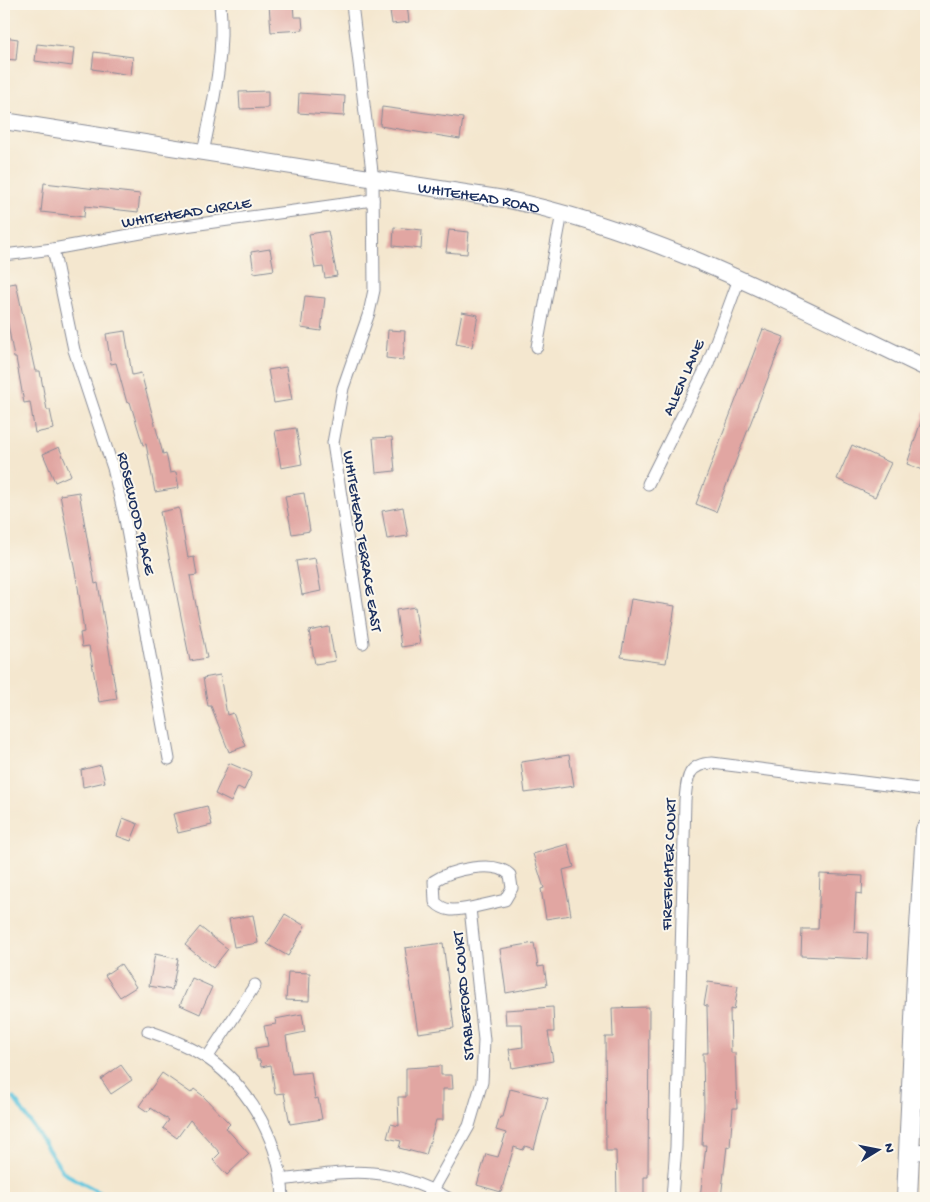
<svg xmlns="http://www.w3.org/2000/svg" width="930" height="1202" font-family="'Gochi Hand',sans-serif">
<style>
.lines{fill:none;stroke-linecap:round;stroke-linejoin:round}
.stream{stroke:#61c6df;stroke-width:4}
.building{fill:#e1a6a2}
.minor-casing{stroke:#888b96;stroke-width:13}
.tertiary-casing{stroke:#888b96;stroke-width:17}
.secondary-casing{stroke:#888b96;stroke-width:18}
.trunk-casing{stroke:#888b96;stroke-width:22}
.minor{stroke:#fff;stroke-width:11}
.tertiary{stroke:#fff;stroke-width:15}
.secondary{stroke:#fff;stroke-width:16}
.trunk{stroke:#fff;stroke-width:20}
.labels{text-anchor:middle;stroke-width:4;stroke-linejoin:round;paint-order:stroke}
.street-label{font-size:16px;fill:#1b2f5e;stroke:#fbf7ec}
</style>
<rect width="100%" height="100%" fill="#fbf7ec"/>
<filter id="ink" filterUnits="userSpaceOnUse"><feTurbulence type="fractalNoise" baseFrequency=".02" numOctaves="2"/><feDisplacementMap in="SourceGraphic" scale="10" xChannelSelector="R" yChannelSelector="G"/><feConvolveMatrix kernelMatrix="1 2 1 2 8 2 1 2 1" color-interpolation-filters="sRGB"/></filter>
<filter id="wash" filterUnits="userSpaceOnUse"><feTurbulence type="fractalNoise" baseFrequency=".0096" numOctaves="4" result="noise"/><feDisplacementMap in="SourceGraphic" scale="20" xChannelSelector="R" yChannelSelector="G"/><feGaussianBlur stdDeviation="1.12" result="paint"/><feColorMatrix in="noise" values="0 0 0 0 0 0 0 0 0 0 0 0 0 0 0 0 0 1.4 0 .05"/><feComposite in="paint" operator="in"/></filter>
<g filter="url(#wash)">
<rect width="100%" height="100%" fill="#f4e7cf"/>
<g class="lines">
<path class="stream" d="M 14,1098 L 64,1173 L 110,1198"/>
</g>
<g id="blocks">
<g class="building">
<path d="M 269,4 L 293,4 L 294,17 L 302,17 L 303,30 L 271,32 Z"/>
<path d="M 389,4 L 407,4 L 409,22 L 392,24 Z"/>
<path d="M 4,37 L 18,39 L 16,60 L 4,59 Z"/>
<path d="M 37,44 L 74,48 L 72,66 L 35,61 Z"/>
<path d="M 94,52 L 133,57 L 131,75 L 92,69 Z"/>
<path d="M 268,91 L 268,108 L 240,109 L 239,92 Z"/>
<path d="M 299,93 L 345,96 L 344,116 L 298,113 Z"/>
<path d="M 382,107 L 463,118 L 460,139 L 380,126 Z"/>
<path d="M 44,183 L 140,194 L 138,212 L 85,206 L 84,217 L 41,212 Z"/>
<path d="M 394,227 L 422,230 L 421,249 L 393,246 Z"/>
<path d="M 449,230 L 469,232 L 467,254 L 446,252 Z"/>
<path d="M 328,231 L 337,276 L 325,278 L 323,267 L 315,268 L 309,234 Z"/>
<path d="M 270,249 L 274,270 L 254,273 L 251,252 Z"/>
<path d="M 16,283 L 35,371 L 40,371 L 47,410 L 50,410 L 54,429 L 35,433 L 30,402 L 24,403 L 16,358 L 14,358 L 6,313 L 4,313 L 4,285 Z"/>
<path d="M 305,296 L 325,298 L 321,331 L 301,328 Z"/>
<path d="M 462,312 L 478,315 L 472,347 L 456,344 Z"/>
<path d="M 763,329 L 784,337 L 716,512 L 696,504 Z"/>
<path d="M 388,330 L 405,331 L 403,360 L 386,358 Z"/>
<path d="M 125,331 L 132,375 L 141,373 L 163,454 L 166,453 L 170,473 L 176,472 L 179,488 L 155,492 L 146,444 L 143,445 L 130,402 L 127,403 L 116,363 L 111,364 L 106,334 Z"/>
<path d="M 286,367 L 292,400 L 274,403 L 268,370 Z"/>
<path d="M 924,412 L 926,412 L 926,471 L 907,464 Z"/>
<path d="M 296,428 L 302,464 L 281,468 L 275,431 Z"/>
<path d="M 392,437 L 395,471 L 376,473 L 373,438 Z"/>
<path d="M 852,445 L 891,463 L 875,497 L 837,479 Z"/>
<path d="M 59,447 L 71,475 L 55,482 L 43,454 Z"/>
<path d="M 79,492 L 95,584 L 98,583 L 117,699 L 99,702 L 89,646 L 82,647 L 80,633 L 84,632 L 78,587 L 60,495 Z"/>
<path d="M 304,493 L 310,531 L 292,534 L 285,496 Z"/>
<path d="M 403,507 L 408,536 L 387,539 L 382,511 Z"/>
<path d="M 179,508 L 188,558 L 194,557 L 197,575 L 190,576 L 207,658 L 190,661 L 160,512 Z"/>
<path d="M 315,558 L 321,591 L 302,595 L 296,561 Z"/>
<path d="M 631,599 L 675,606 L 666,663 L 621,657 Z"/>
<path d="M 415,607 L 420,644 L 401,647 L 396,610 Z"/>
<path d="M 329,627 L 335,661 L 315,664 L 309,631 Z"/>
<path d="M 220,675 L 227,715 L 233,713 L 246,746 L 229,752 L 211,706 L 208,706 L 203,678 Z"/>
<path d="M 569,755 L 574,786 L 525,793 L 521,762 Z"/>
<path d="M 229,763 L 252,773 L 244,790 L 238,787 L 231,802 L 215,794 Z"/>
<path d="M 101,765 L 105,782 L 83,787 L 81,770 Z"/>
<path d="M 207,806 L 212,825 L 178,833 L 173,814 Z"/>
<path d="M 123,818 L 138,824 L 131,841 L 117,836 Z"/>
<path d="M 568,844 L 574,867 L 563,870 L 571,915 L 546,919 L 541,889 L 544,888 L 533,854 Z"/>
<path d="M 820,874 L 863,876 L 862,894 L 856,893 L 854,932 L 868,933 L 867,959 L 801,956 L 802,929 L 818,929 Z"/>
<path d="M 285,914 L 305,926 L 288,956 L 267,944 Z"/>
<path d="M 253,915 L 258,943 L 234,947 L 229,919 Z"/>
<path d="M 200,927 L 228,949 L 213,968 L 185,945 Z"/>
<path d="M 443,943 L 454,1028 L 418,1033 L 405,948 Z"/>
<path d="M 534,943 L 538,967 L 544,966 L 547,985 L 506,993 L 500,949 Z"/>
<path d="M 155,954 L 178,959 L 172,990 L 149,986 Z"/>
<path d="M 121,964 L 136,987 L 120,997 L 105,975 Z"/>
<path d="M 288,972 L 310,973 L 309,1001 L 286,1000 Z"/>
<path d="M 192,978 L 212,987 L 200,1014 L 180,1005 Z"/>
<path d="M 708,982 L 738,986 L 734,1010 L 730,1009 L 731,1053 L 735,1053 L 737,1108 L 733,1108 L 730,1147 L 727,1146 L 721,1198 L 700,1198 L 706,1145 L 702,1145 L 704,1106 L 703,1053 L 708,1053 L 707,1006 L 704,1005 Z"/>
<path d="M 553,1007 L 554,1032 L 548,1032 L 553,1061 L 512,1068 L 509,1049 L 523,1047 L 522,1024 L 506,1024 L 505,1010 Z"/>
<path d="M 649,1007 L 648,1177 L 644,1177 L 644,1198 L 617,1198 L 616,1151 L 606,1151 L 605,1037 L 613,1037 L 612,1008 Z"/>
<path d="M 302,1014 L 305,1032 L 286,1036 L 292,1074 L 311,1072 L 315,1099 L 318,1098 L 322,1119 L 290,1124 L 284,1093 L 275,1094 L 271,1065 L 261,1067 L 260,1060 L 257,1060 L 255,1048 L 268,1046 L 264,1026 L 276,1024 L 275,1019 Z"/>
<path d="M 121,1065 L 132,1080 L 111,1094 L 101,1079 Z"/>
<path d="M 441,1066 L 441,1075 L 452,1075 L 453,1089 L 443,1089 L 443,1120 L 436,1120 L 426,1155 L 399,1148 L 401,1141 L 387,1138 L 391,1124 L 399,1126 L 398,1097 L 406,1097 L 406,1068 Z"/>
<path d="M 162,1073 L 191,1093 L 194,1089 L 202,1095 L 230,1124 L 226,1128 L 249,1154 L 227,1175 L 213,1160 L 220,1153 L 190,1120 L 177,1138 L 163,1128 L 169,1120 L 151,1108 L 148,1112 L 139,1106 Z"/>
<path d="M 510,1089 L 548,1098 L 534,1149 L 525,1146 L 523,1150 L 514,1147 L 501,1192 L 477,1185 L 486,1154 L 498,1157 L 506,1133 L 496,1130 L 500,1117 L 503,1117 Z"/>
</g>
</g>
</g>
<g filter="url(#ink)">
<use href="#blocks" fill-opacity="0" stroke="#888b96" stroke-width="1"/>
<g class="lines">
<defs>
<g id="minor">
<path d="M 352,4 L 373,180 L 374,290 L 369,313 L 343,388 L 333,443 L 363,643"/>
<path d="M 203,153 C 213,103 225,54 220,4"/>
<path d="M 53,249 L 74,350 L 113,468 L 125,519 L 169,759"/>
<path d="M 4,255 L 53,249 L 163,229 L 373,200"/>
<path d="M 537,347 L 562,213"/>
<path d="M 648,484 L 707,366 L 739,279"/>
<path d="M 148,1031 C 169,1038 189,1046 207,1058 C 252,1089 281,1145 283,1198"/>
<path d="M 207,1058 L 255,985"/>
<path d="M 281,1180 C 352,1171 382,1163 448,1198"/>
<path d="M 433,1190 L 469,1126 L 482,1082 L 484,1040 L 470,908 L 505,900 L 512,888 L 510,875 C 495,859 451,870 434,881 L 435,902 C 446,913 456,910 470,908"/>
<path d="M 672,1198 L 676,1147 L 685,800 C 687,779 687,764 712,763 L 926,790"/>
</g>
<path id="tertiary" d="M 910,1153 L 926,1151"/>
<g id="secondary">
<path id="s1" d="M 4,121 L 504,199 C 653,229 790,303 926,368"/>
</g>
<path id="trunk" d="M 907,1198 L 917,975 L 926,830"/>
</defs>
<use href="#minor" class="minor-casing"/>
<use href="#tertiary" class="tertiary-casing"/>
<use href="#secondary" class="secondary-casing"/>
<use href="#trunk" class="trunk-casing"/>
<use href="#minor" class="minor"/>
<use href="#tertiary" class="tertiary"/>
<use href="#secondary" class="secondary"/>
<use href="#trunk" class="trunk"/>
</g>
</g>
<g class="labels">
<g class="street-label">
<text dy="6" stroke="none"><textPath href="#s1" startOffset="481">WHITEHEAD ROAD</textPath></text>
<text transform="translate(186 211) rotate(-9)" y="6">WHITEHEAD CIRCLE</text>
<text transform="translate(682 377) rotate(-66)" y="6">ALLEN LANE</text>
<text transform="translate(138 513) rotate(77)" y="6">ROSEWOOD PLACE</text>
<text transform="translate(364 541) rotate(81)" y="6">WHITEHEAD TERRACE EAST</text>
<text transform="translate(667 864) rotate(-88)" y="6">FIREFIGHTER COURT</text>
<text transform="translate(462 996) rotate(-95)" y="6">STABLEFORD COURT</text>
</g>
</g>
<rect width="930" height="1202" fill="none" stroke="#fbf7ec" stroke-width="20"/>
<g transform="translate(878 1150) rotate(80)" stroke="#fbf7ec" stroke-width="4" paint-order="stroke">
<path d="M0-4L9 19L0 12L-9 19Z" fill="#1b2f5e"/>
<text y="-8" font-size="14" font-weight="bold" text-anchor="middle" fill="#1b2f5e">N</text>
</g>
</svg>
